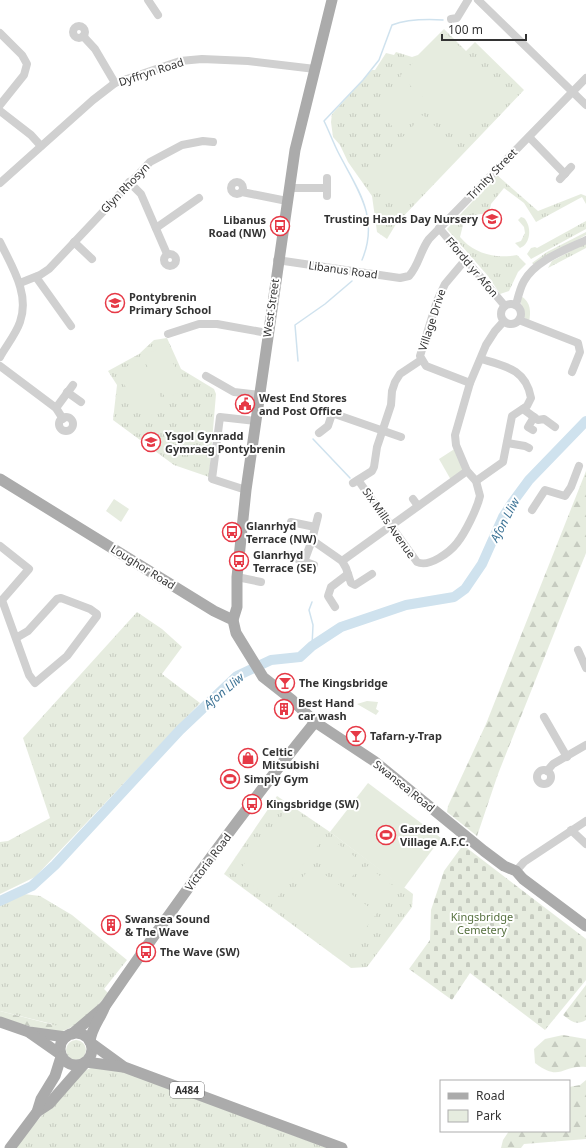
<svg xmlns="http://www.w3.org/2000/svg" width="586" height="1148" font-family="'Noto Sans',sans-serif">
<style>
.grass{fill:url(#grass-tufts)}
.forest{fill:url(#forest-firs)}
.cemetery{fill:url(#cemetery-stones)}
.green{fill:#e6ecdf}
.lines{fill:none;stroke-linecap:round;stroke-linejoin:round}
.stream{stroke:#cfe2ee;stroke-width:1.5}
.river{stroke:#cfe2ee;stroke-width:10}
.minor{stroke:#d0d0d0;stroke-width:8}
.major{stroke:#ababab;stroke-width:11}
.labels{text-anchor:middle;stroke-width:4;stroke-linejoin:round;paint-order:stroke}
.shield{fill:#fff;stroke:#707070;stroke-width:1}
.shield-label{font-size:10px;font-weight:bold;fill:#333}
.street-label{font-size:11px;fill:#333;stroke:#fff}
.poi-label{font-size:11px;font-weight:bold;fill:#333;stroke:#fff;text-anchor:start}
.park-label{font-size:11px;fill:#56703f;stroke:#fff}
.water-label{font-size:12px;font-style:italic;fill:#3f7597;stroke:#fff}
</style>
<defs>
<pattern id="grass-tufts" width="24" height="20" patternUnits="userSpaceOnUse"><rect width="24" height="20" fill="#e6ecdf"/><path d="M3 7l-1-3M5 7V3M7 7l1-3M15 17l-1-3M17 17v-4M19 17l1-3" fill="none" stroke="#c6cbc0"/></pattern>
<pattern id="forest-firs" width="22" height="20" patternUnits="userSpaceOnUse"><rect width="22" height="20" fill="#e6ecdf"/><path d="M5 1l3.5 6h-7zM16 11l3.5 6h-7z" fill="#c6cbc0"/></pattern>
<pattern id="cemetery-stones" width="16" height="16" patternUnits="userSpaceOnUse"><rect width="16" height="16" fill="#e6ecdf"/><path d="M2 7V4a2 2 0 0 1 4 0v3zM10 15v-3a2 2 0 0 1 4 0v3z" fill="#c6cbc0"/></pattern>
</defs>
<rect width="100%" height="100%" fill="#fff"/>
<g class="grass">
<path d="M 444,29 L 466,51 L 475,42 L 524,90 L 396,224 L 387,239 L 377,232 L 372,196 L 348,162 L 340,145 L 333,137 L 331,122 L 332,114 L 372,70 L 375,70 L 386,53 L 394,55 L 396,52 L 412,57 L 418,55 Z"/>
<path d="M 497,175 L 538,211 L 581,194 L 586,196 L 586,204 L 582,197 L 536,222 L 524,203 L 504,188 L 491,204 L 489,213 L 474,215 L 464,221 L 460,237 C 474,254 496,259 517,255 L 526,264 L 518,272 L 509,291 L 500,294 L 488,276 L 447,229 Z"/>
<path d="M 521,217 L 524,218 C 532,226 531,244 520,248 L 515,243 L 521,241 L 525,233 L 524,227 L 518,220 Z"/>
<path d="M 586,221 L 586,229 L 531,259 L 527,254 L 531,248 L 535,247 L 537,248 Z"/>
<path d="M 586,232 L 586,235 L 534,264 L 532,263 L 547,252 Z"/>
<path d="M 586,243 L 586,248 L 548,268 L 552,261 Z"/>
<path d="M 521,296 C 531,302 531,312 529,322 L 523,316 C 523,309 520,304 521,296 Z"/>
<path d="M 167,338 L 181,369 L 214,389 L 216,394 L 209,477 L 174,465 L 113,420 L 117,385 L 108,371 L 139,354 L 154,340 Z"/>
<path d="M 137,612 L 162,629 L 182,647 L 162,674 L 200,703 L 35,877 L 0,894 L 0,842 L 8,841 L 50,818 L 23,738 Z"/>
<path d="M 277,796 L 330,832 L 413,894 L 412,907 L 367,967 L 351,968 L 224,874 Z"/>
<path d="M 24,894 L 40,896 L 72,915 L 127,960 L 104,989 L 108,993 C 98,1007 68,1037 50,1032 L 52,1024 L 0,1011 L 0,903 Z"/>
<circle cx="76" cy="1050" r="10"/>
<path d="M 103,1066 L 133,1075 L 327,1148 L 16,1148 L 35,1123 L 86,1070 L 93,1067 Z"/>
</g>
<g class="forest">
<path d="M 586,471 L 586,553 L 498,774 L 477,836 L 447,812 L 448,806 L 486,724 Z"/>
<path d="M 586,985 L 586,1020 C 576,1026 571,1021 563,1015 Z"/>
<path d="M 0,1011 L 58,1026 L 50,1032 L 0,1018 Z"/>
<path d="M 563,1035 L 586,1039 L 586,1067 C 562,1064 561,1083 535,1063 L 534,1049 L 545,1039 Z"/>
<path d="M 586,1080 L 586,1139 L 524,1144 L 521,1148 L 501,1148 L 503,1140 L 509,1131 L 569,1131 L 569,1087 L 580,1085 Z"/>
</g>
<path class="cemetery" d="M 463,845 L 586,939 L 586,980 L 545,1030 L 470,973 L 452,1000 L 409,969 L 430,940 L 431,910 L 444,871 Z"/>
<g class="green">
<path d="M 443,31 L 509,93 L 466,138 L 400,76 Z"/>
<path d="M 398,82 L 425,108 L 400,134 L 373,107 Z"/>
<path d="M 423,115 L 460,149 L 403,211 L 366,177 Z"/>
<path d="M 163,346 L 187,388 L 166,399 L 142,357 Z"/>
<path d="M 139,360 L 163,401 L 141,413 L 117,372 Z"/>
<path d="M 456,448 L 466,470 L 451,480 L 439,459 Z"/>
<path d="M 114,499 L 129,509 L 121,522 L 106,511 Z"/>
<path d="M 367,701 L 378,702 L 376,709 L 379,711 L 376,715 L 357,704 Z"/>
<path d="M 368,783 L 441,838 L 404,888 L 330,832 Z"/>
<path d="M 285,812 L 322,840 L 274,902 L 237,873 Z"/>
<path d="M 334,841 L 363,863 L 347,883 L 318,862 Z"/>
<path d="M 312,865 L 377,913 L 347,954 L 281,906 Z"/>
<path d="M 367,866 L 396,888 L 381,907 L 353,885 Z"/>
</g>
<g class="lines">
<g class="stream">
<path d="M 362,260 C 380,217 357,189 338,152 C 333,142 329,131 324,121 L 363,80 L 379,60 L 392,25 C 408,19 426,19 443,20"/>
<path d="M 298,361 L 295,325 L 325,304 L 352,281"/>
<path d="M 313,439 L 350,478"/>
<path d="M 312,602 L 309,610 L 313,625 L 312,646"/>
</g>
<path class="river" d="M 0,901 L 32,886 L 55,865 L 180,730 L 237,676 L 271,660 L 300,657 L 312,646 L 341,627 L 406,605 L 454,597 L 465,589 L 482,564 L 503,517 L 512,503 L 529,480 L 586,421"/>
<g class="minor">
<path d="M 148,0 L 158,15"/>
<path d="M 478,0 L 586,105"/>
<path d="M 451,19 L 457,18 L 468,0"/>
<circle cx="79" cy="32" r="6"/>
<path d="M 0,33 L 22,55 L 27,64 L 24,75 L 0,105"/>
<path d="M 83,36 L 95,49 L 115,83"/>
<path d="M 0,111 L 31,135 L 41,146"/>
<path d="M 529,137 L 565,174"/>
<path d="M 560,179 L 571,167"/>
<circle cx="237" cy="188" r="6"/>
<path d="M 129,182 L 141,194 L 167,254"/>
<path d="M 0,183 L 93,100 L 115,83 L 180,61 L 202,59 L 248,61 L 315,69"/>
<path d="M 289,188 L 327,188"/>
<path d="M 242,192 L 287,201"/>
<path d="M 327,196 L 327,178"/>
<path d="M 156,228 L 199,198"/>
<path d="M 439,228 L 505,306"/>
<path d="M 0,242 C 12,267 30,294 20,322 C 16,334 6,346 0,357"/>
<path d="M 74,242 L 92,259"/>
<circle cx="170" cy="260" r="6"/>
<path d="M 466,259 L 445,284 L 437,301 L 420,356 L 426,366 L 470,383"/>
<path d="M 277,260 L 400,278 L 409,276 C 419,265 420,251 429,239 L 586,78"/>
<path d="M 36,277 L 71,326"/>
<path d="M 20,283 L 40,275 L 49,269 L 150,162 L 182,145 L 203,141 L 213,142"/>
<circle cx="511" cy="314" r="10"/>
<path d="M 516,305 C 518,297 520,288 524,281 C 536,260 565,250 586,240"/>
<path d="M 519,320 L 578,343 L 580,352 L 572,372"/>
<path d="M 168,334 L 199,324 L 217,324 L 267,333"/>
<path d="M 0,366 L 56,408 L 63,419"/>
<path d="M 206,376 L 234,392 L 260,395"/>
<path d="M 67,392 L 81,402"/>
<path d="M 56,408 L 73,385"/>
<path d="M 523,409 L 538,420 L 544,419 L 555,427"/>
<path d="M 329,412 L 401,437"/>
<circle cx="66" cy="424" r="7"/>
<path d="M 533,430 L 528,427 L 534,417"/>
<path d="M 319,433 L 328,426 L 332,414"/>
<path d="M 507,443 L 525,446 L 529,448"/>
<path d="M 358,480 L 417,562 C 429,568 450,552 457,543 C 465,533 477,509 480,496 L 476,481 L 467,471 L 456,445 L 455,435 L 470,383 L 486,345 L 495,331 L 504,321"/>
<path d="M 476,481 L 503,462 L 512,416 L 527,406 L 531,398 C 526,369 505,366 481,359"/>
<path d="M 353,483 L 372,471 L 374,467 L 377,447 L 391,405 L 392,391 L 395,382 L 400,374 L 421,360"/>
<path d="M 246,490 L 212,479 L 220,417 L 256,421"/>
<path d="M 413,499 L 418,506"/>
<path d="M 532,510 L 545,490 L 565,496 L 571,487 L 579,466"/>
<path d="M 318,516 L 312,540 L 342,561 L 346,568 L 351,583 L 355,585 L 372,574"/>
<path d="M 291,522 L 315,527"/>
<path d="M 0,546 L 29,569 L 2,600 L 29,675 L 35,683 L 67,656 L 97,616 L 97,614 L 90,609 L 61,598 L 57,599 L 28,631 L 16,638"/>
<path d="M 287,555 L 314,565"/>
<path d="M 342,561 L 467,471"/>
<path d="M 301,570 L 312,540"/>
<path d="M 237,577 L 261,582"/>
<path d="M 335,607 L 328,596 L 331,587 L 348,574"/>
<path d="M 578,650 L 586,668"/>
<path d="M 544,717 L 567,757"/>
<circle cx="544" cy="777" r="7"/>
<path d="M 547,771 L 553,764 L 586,745"/>
<path d="M 571,830 L 586,844"/>
<path d="M 516,871 L 524,862 L 586,821"/>
</g>
<g class="major">
<path d="M 0,479 L 214,611 L 233,620 L 236,633 L 263,677 L 291,699 L 315,722 L 374,761 L 484,851 L 504,866 L 516,871 L 523,879 L 586,926"/>
<path d="M 233,620 L 237,607 L 237,577 L 246,490 L 295,150 L 332,0"/>
<path d="M 0,1022 L 29,1032 L 66,1037"/>
<circle cx="76" cy="1049" r="16"/>
<path d="M 30,1033 L 60,1054"/>
<path d="M 72,1034 L 105,1006"/>
<path d="M 90,1042 C 91,1028 101,1018 105,1006 C 172,909 241,813 315,722"/>
<path d="M 91,1043 L 124,1067 L 342,1148"/>
<path d="M 86,1062 L 123,1067"/>
<path d="M 37,1112 L 49,1104 L 85,1063"/>
<path d="M 10,1148 L 37,1112 L 41,1099 L 55,1076 L 61,1057"/>
</g>
</g>
<defs>
<symbol id="school-ring" viewBox="-11 -11 22 22"><circle r="9.5" fill="#fff" stroke="#e63946" stroke-width="1.5"/><path d="M0-5L7-2L0 1L-7-2ZM-4 1L0 2.5L4 1V4Q0 6-4 4Z" fill="#e63946"/></symbol>
<symbol id="bus-ring" viewBox="-11 -11 22 22"><circle r="9.5" fill="#fff" stroke="#e63946" stroke-width="1.5"/><path d="M-5-6H5V4H4V6H2V4H-2V6H-4V4H-5ZM-3.5-4V0h7V-4ZM-3.5 1.2v1.5H-2V1.2ZM2 1.2v1.5H3.5V1.2Z" fill="#e63946"/></symbol>
<symbol id="civic-ring" viewBox="-11 -11 22 22"><circle r="9.5" fill="#fff" stroke="#e63946" stroke-width="1.5"/><path d="M-.6-6.5H3V-4.5H.6V-3L4-1V1h2V6H-6V1h2V-1L-.6-3ZM-1.2 2.5V6h2.4V2.5Z" fill="#e63946"/></symbol>
<symbol id="bar-ring" viewBox="-11 -11 22 22"><circle r="9.5" fill="#fff" stroke="#e63946" stroke-width="1.5"/><path d="M-6-5H6L.8 .8V4.5H3.5V6h-7V4.5H-.8V.8Z" fill="#e63946"/></symbol>
<symbol id="building-ring" viewBox="-11 -11 22 22"><circle r="9.5" fill="#fff" stroke="#e63946" stroke-width="1.5"/><path d="M-4-6H4V6H1V3H-1V6H-4ZM-2.5-4.3h1.7v1.8h-1.7ZM.8-4.3h1.7v1.8H.8ZM-2.5-1h1.7V.8h-1.7ZM.8-1h1.7V.8H.8Z" fill="#e63946"/></symbol>
<symbol id="shop-ring" viewBox="-11 -11 22 22"><circle r="9.5" fill="#fff" stroke="#e63946" stroke-width="1.5"/><path d="M-5-2.5h2.3a2.7 3.5 0 0 1 5.4 0H5L5.5 6h-11ZM-1.5-2.5h3a1.5 2.3 0 0 0-3 0Z" fill="#e63946"/></symbol>
<symbol id="stadium-ring" viewBox="-11 -11 22 22"><circle r="9.5" fill="#fff" stroke="#e63946" stroke-width="1.5"/><path d="M0-5a6.5 5 0 1 0 0 10a6.5 5 0 1 0 0-10ZM-3.5-1.8h7v3.6h-7Z" fill="#e63946"/></symbol>
</defs>
<g fill-rule="evenodd">
<use href="#school-ring" x="481" y="208" width="22" height="22"/>
<use href="#bus-ring" x="269" y="215" width="22" height="22"/>
<use href="#school-ring" x="104" y="292" width="22" height="22"/>
<use href="#civic-ring" x="234" y="393" width="22" height="22"/>
<use href="#school-ring" x="140" y="431" width="22" height="22"/>
<use href="#bus-ring" x="221" y="521" width="22" height="22"/>
<use href="#bus-ring" x="228" y="550" width="22" height="22"/>
<use href="#bar-ring" x="274" y="672" width="22" height="22"/>
<use href="#building-ring" x="273" y="698" width="22" height="22"/>
<use href="#bar-ring" x="345" y="725" width="22" height="22"/>
<use href="#shop-ring" x="237" y="747" width="22" height="22"/>
<use href="#stadium-ring" x="219" y="768" width="22" height="22"/>
<use href="#bus-ring" x="241" y="793" width="22" height="22"/>
<use href="#stadium-ring" x="375" y="824" width="22" height="22"/>
<use href="#building-ring" x="100" y="914" width="22" height="22"/>
<use href="#bus-ring" x="135" y="941" width="22" height="22"/>
</g>
<g class="labels">
<rect class="shield" x="170" y="1082" width="34" height="16" rx="3"/>
<g class="shield-label">
<text x="187" y="1094">A484</text>
</g>
<g class="street-label">
<text transform="translate(151 72) rotate(-18)" y="4">Dyffryn Road</text>
<text transform="translate(492 174) rotate(-46)" y="4">Trinity Street</text>
<text transform="translate(125 188) rotate(-46)" y="4">Glyn Rhosyn</text>
<text transform="translate(472 267) rotate(50)" y="4">Ffordd yr Afon</text>
<text transform="translate(343 270) rotate(8)" y="4">Libanus Road</text>
<text transform="translate(271 308) rotate(-82)" y="4">West Street</text>
<text transform="translate(432 320) rotate(-72)" y="4">Village Drive</text>
<text transform="translate(389 523) rotate(55)" y="4">Six Mills Avenue</text>
<text transform="translate(143 567) rotate(32)" y="4">Loughor Road</text>
<text transform="translate(404 786) rotate(39)" y="4">Swansea Road</text>
<text transform="translate(208 862) rotate(-53)" y="4">Victoria Road</text>
</g>
<g class="poi-label">
<text x="478" y="223" text-anchor="end">Trusting Hands Day Nursery</text>
<text x="266" y="224" text-anchor="end">Libanus<tspan x="266" dy="13">Road (NW)</tspan></text>
<text x="129" y="301">Pontybrenin<tspan x="129" dy="13">Primary School</tspan></text>
<text x="259" y="402">West End Stores<tspan x="259" dy="13">and Post Office</tspan></text>
<text x="165" y="440">Ysgol Gynradd<tspan x="165" dy="13">Gymraeg Pontybrenin</tspan></text>
<text x="246" y="530">Glanrhyd<tspan x="246" dy="13">Terrace (NW)</tspan></text>
<text x="253" y="559">Glanrhyd<tspan x="253" dy="13">Terrace (SE)</tspan></text>
<text x="299" y="687">The Kingsbridge</text>
<text x="298" y="707">Best Hand<tspan x="298" dy="13">car wash</tspan></text>
<text x="370" y="740">Tafarn-y-Trap</text>
<text x="262" y="756">Celtic<tspan x="262" dy="13">Mitsubishi</tspan></text>
<text x="244" y="783">Simply Gym</text>
<text x="266" y="808">Kingsbridge (SW)</text>
<text x="400" y="833">Garden<tspan x="400" dy="13">Village A.F.C.</tspan></text>
<text x="125" y="923">Swansea Sound<tspan x="125" dy="13">&amp; The Wave</tspan></text>
<text x="160" y="956">The Wave (SW)</text>
</g>
<g class="park-label">
<text x="482" y="921">Kingsbridge<tspan x="482" dy="13">Cemetery</tspan></text>
</g>
<g class="water-label">
<text transform="translate(505 520) rotate(-62)" y="4">Afon Lliw</text>
<text transform="translate(224 691) rotate(-40)" y="4">Afon Lliw</text>
</g>
</g>
<rect x="440" y="1080" width="130" height="52" fill="#ffffff" stroke="#adadad"/>
<rect x="448" y="1093" width="20" height="6" fill="#ababab" stroke="#adadad"/>
<text x="476" y="1100" font-size="12" fill="#333333">Road</text>
<rect x="448" y="1110" width="20" height="12" fill="#e6ecdf" stroke="#adadad"/>
<text x="476" y="1120" font-size="12" fill="#333333">Park</text>
<path d="M442 34v6h84v-6" fill="none" stroke="#333333" stroke-width="2"/>
<text x="448" y="34" font-size="12" fill="#333333" stroke="#ffffff" stroke-width="3" paint-order="stroke">100 m</text>
</svg>
